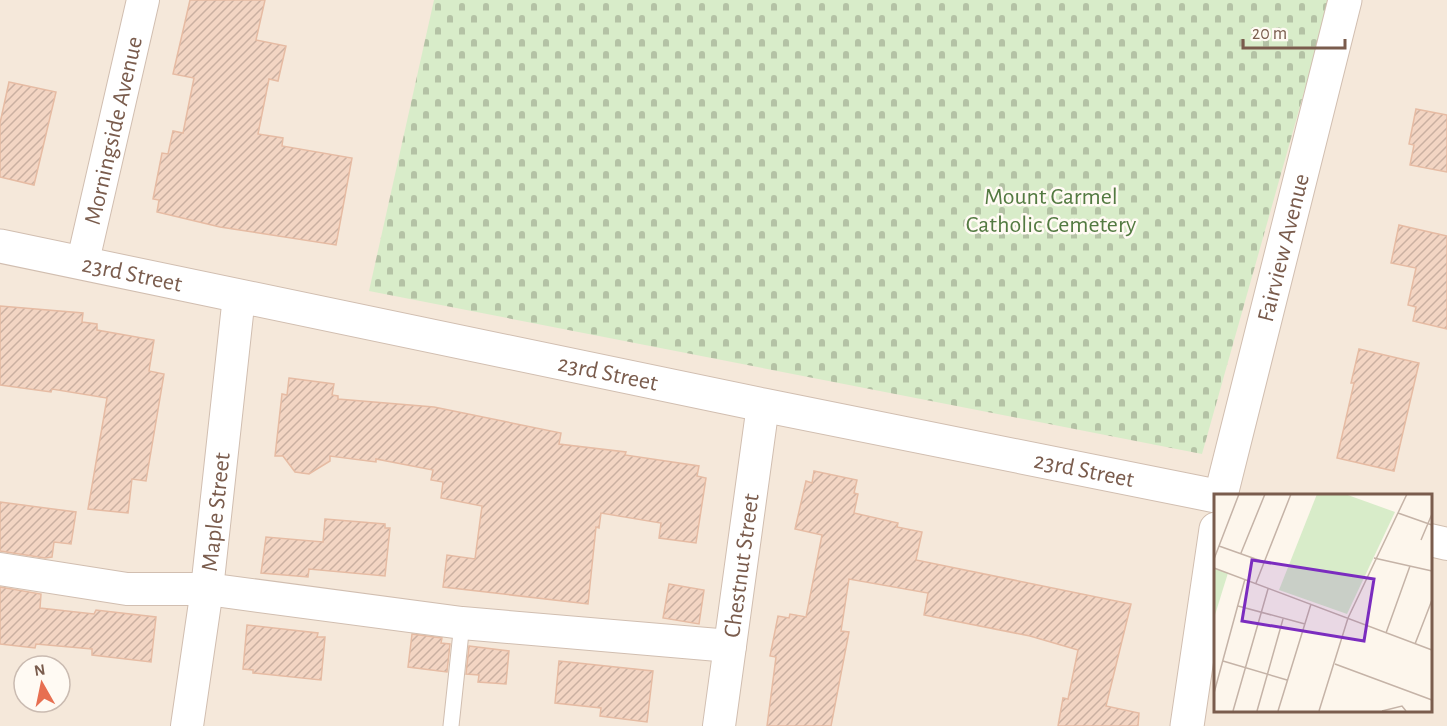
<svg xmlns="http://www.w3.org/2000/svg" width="1447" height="726" font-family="'Alegreya Sans',sans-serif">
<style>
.residential{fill:#f5e8da;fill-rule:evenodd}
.cemetery{fill:url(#cemetery-stones)}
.building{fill:url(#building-hatch);stroke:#e6bba3;stroke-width:1.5}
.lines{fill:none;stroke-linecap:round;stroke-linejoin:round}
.service-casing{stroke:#d1beb0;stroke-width:17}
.minor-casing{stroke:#d1beb0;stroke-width:34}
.tertiary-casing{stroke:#d1beb0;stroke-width:35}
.service{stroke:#fff;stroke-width:15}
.minor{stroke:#fff;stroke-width:32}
.tertiary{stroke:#fff;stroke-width:33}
.labels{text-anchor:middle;stroke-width:5;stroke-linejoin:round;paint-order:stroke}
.street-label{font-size:24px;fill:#7a5c4d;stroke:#fffaf3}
.park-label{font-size:24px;fill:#537a41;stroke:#fffaf3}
.inset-road{fill:none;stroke:#c5b3a7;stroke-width:1.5}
.view{fill:#7b2cbf;fill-opacity:0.15;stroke:#7b2cbf;stroke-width:3}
.inset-edge{fill:none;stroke:#7a5c4d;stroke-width:3}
</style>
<defs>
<pattern id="cemetery-stones" width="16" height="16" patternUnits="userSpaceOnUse" patternTransform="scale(1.5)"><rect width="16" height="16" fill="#d8ecc9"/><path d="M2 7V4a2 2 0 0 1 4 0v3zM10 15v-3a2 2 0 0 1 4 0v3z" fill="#b4c2a5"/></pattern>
<pattern id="building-hatch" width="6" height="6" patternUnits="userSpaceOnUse" patternTransform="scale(1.5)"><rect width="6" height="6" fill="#f3d5c3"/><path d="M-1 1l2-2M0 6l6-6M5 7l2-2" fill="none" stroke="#cab0a1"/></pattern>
</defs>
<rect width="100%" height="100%" fill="#fdf6ec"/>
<path class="residential" d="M 0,0 L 1447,0 L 1447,726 L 0,726 ZM 1216,495 L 1430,495 L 1430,710 L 1216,710 ZM 24,666 L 60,666 L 60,702 L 24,702 Z"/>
<path class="cemetery" d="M 434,0 L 1330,0 L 1202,454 L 369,291 Z"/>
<g class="building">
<path d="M 190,0 L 265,0 L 256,40 L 286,46 L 278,81 L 269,79 L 258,134 L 283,138 L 282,146 L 352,158 L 336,245 L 220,227 L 157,212 L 159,200 L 153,199 L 162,153 L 168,154 L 173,131 L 183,133 L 194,78 L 173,74 Z"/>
<path d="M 9,82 L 56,92 L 34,185 L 0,177 L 0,123 Z"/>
<path d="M 1416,109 L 1447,115 L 1447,172 L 1410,165 L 1414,145 L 1409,144 Z"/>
<path d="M 1399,225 L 1447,236 L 1447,329 L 1413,321 L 1416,307 L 1408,305 L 1416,268 L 1391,263 Z"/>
<path d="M 0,306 L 83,313 L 82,322 L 97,324 L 97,330 L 154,340 L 149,371 L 164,374 L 146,481 L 132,479 L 128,513 L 88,509 L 107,398 L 52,389 L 51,392 L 0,385 Z"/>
<path d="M 1359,349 L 1419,363 L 1394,471 L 1337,458 L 1354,383 L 1351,383 Z"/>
<path d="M 289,378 L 334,384 L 332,395 L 338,396 L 338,399 L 434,407 L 561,433 L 559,444 L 626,452 L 625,455 L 699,466 L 697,476 L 706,478 L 696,543 L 659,538 L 661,523 L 601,513 L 599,528 L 596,527 L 588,604 L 443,587 L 447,555 L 475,559 L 482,506 L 441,498 L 443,482 L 431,480 L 433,470 L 376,459 L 376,462 L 330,456 L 330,461 L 309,474 L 295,472 L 283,456 L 275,456 L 282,394 L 287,395 Z"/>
<path d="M 814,471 L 857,480 L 854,493 L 858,494 L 854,513 L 898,523 L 897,527 L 922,532 L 916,560 L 1131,604 L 1106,706 L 1139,713 L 1138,726 L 1058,726 L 1063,698 L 1068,699 L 1078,650 L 1030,636 L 924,615 L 928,593 L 849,579 L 841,631 L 849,632 L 831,726 L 767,726 L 776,657 L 770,656 L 778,616 L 789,618 L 790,614 L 806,617 L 822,535 L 795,529 L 806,481 L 812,483 Z"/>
<path d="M 0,502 L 76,512 L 71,544 L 54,542 L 52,557 L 45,558 L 0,551 Z"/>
<path d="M 325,519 L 385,524 L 385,528 L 390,528 L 385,576 L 309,569 L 308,577 L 261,573 L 266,537 L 323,542 Z"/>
<path d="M 669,584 L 704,590 L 699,624 L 663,618 Z"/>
<path d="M 0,587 L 41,594 L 40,608 L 94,614 L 96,610 L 156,617 L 151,662 L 92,655 L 92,649 L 36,644 L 35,648 L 0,644 Z"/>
<path d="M 247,625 L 318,633 L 317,637 L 325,637 L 321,680 L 253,673 L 253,670 L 243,669 Z"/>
<path d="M 412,634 L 442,638 L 441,643 L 450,644 L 447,672 L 408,667 Z"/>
<path d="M 469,646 L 509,651 L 506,684 L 478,682 L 479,675 L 466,674 Z"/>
<path d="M 559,661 L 653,671 L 647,722 L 600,716 L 601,708 L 555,703 Z"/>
</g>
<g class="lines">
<defs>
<path id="service" d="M 451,726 L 462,623"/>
<g id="minor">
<path id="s1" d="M 83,261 L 143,0"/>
<path d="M 1430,540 L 1447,544"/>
<path d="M 0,569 L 127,589 L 207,589 L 462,623 L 730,646"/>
<path id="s2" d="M 187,726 L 207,589 L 239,296"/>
<path id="s3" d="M 719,726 L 763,405"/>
</g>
<g id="tertiary">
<path id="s4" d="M 0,246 L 763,405 L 1216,496"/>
<path id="s5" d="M 1221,495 L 1345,0"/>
<path d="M 1187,726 L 1216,529"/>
</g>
</defs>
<use href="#service" class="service-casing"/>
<use href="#minor" class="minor-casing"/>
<use href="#tertiary" class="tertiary-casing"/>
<use href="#service" class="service"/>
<use href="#minor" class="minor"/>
<use href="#tertiary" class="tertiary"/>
</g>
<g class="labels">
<g class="street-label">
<text dy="8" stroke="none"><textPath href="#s1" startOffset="134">Morningside Avenue</textPath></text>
<text dy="8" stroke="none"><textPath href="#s5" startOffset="255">Fairview Avenue</textPath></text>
<text dy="8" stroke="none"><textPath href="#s4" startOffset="135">23rd Street</textPath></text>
<text dy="8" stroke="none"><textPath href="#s4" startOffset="621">23rd Street</textPath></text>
<text dy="8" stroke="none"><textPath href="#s4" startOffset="1107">23rd Street</textPath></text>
<text dy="8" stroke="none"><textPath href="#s2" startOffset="216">Maple Street</textPath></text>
<text dy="8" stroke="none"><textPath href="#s3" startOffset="162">Chestnut Street</textPath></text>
</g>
<g class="park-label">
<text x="1051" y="204">Mount Carmel<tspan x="1051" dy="28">Catholic Cemetery</tspan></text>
</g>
</g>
<g transform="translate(1214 494)">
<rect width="218" height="218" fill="#fdf6ec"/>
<path d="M 103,0 L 131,0 L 181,18 L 133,120 L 65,96 Z" fill="#d8ecc9"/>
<path d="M 0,74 L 14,79 L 0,124 Z" fill="#d8ecc9"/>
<path class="inset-road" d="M 184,19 L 218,31M 207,46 L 218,20M 5,52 L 50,68M 27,59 L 51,0M 160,64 L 218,77M 0,65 L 25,0M 0,74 L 218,156M 42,89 L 77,0M 24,112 L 91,130M 172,139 L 196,72M 201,150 L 218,106M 9,167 L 73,186M 121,170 L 218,206M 0,199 L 31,85M 19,217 L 54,95M 43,217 L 69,125M 64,217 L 97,110M 105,217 L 134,124 L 193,0M 168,217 L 188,212 L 192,217"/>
<path class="view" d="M 38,66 L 160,85 L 150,147 L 28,127 Z"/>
<rect width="218" height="218" class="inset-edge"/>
</g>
<g transform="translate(42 684) rotate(351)"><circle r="28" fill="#fffaf3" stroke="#cabbb1" stroke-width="1.5"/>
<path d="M0-4.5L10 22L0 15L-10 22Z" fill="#e76f51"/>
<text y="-9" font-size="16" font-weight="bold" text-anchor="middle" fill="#7a5c4d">N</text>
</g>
<path d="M1243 39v9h102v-9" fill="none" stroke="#7a5c4d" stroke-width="3"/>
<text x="1252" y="39" font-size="18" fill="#7a5c4d" stroke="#fffaf3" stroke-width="4.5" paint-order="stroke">20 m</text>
</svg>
